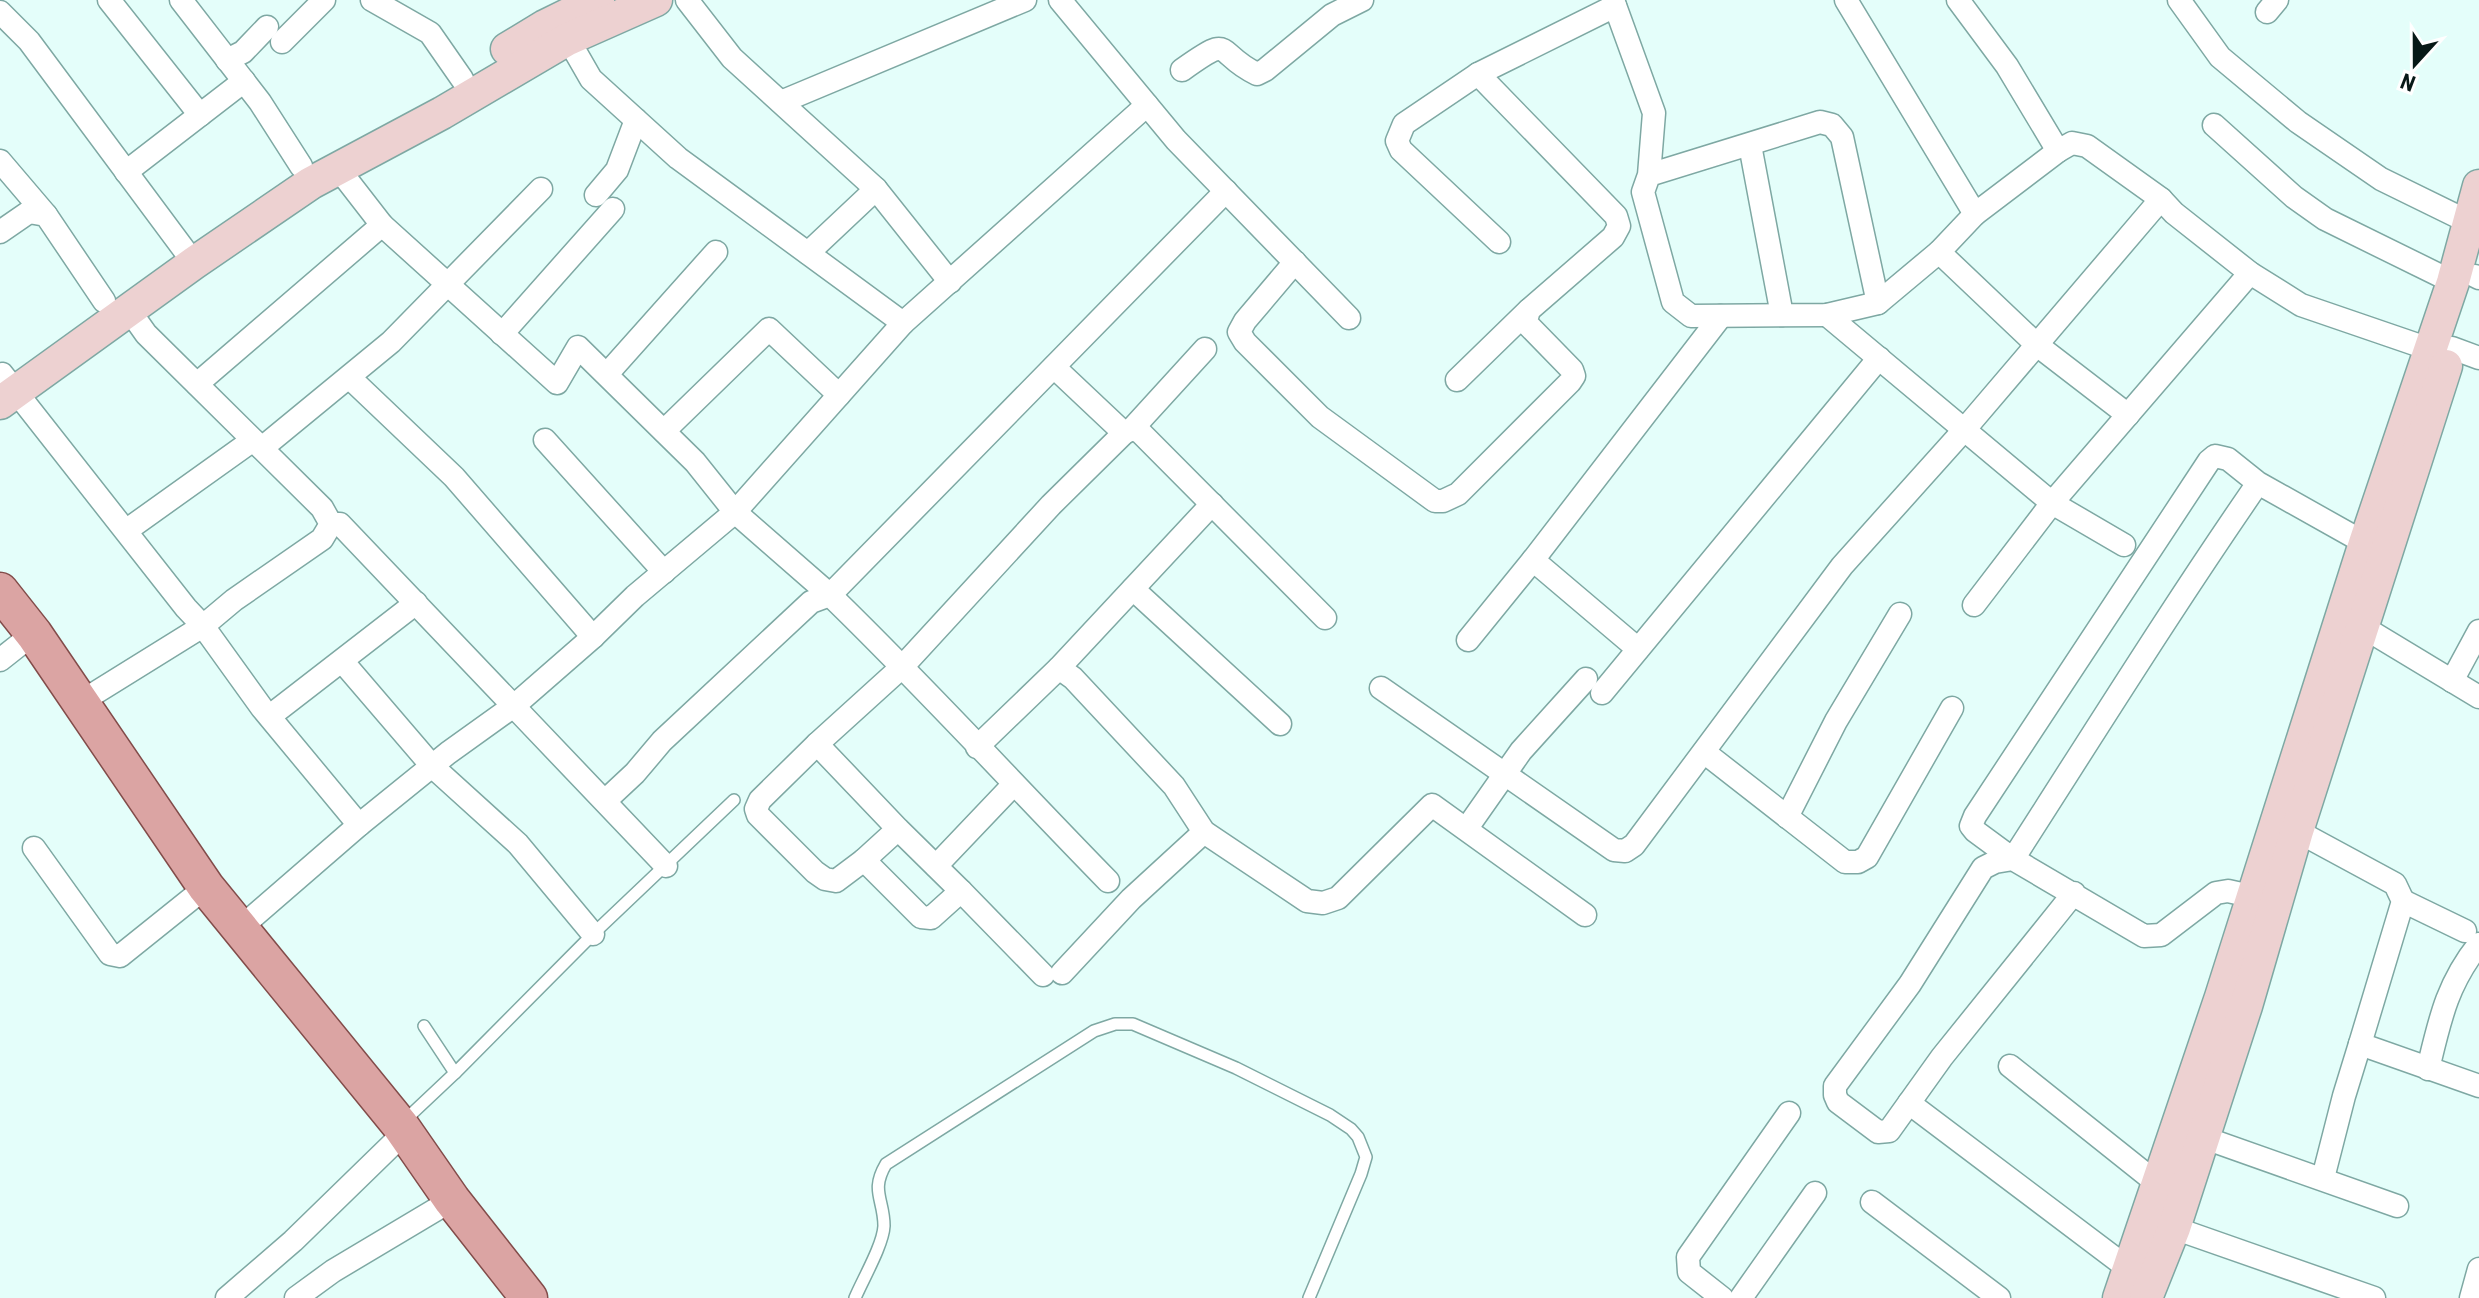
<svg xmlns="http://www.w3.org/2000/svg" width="2479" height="1298" font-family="'Roboto Condensed',sans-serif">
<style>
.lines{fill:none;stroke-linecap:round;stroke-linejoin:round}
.lane-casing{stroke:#7ea8a3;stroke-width:14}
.street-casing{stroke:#7ea8a3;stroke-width:25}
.secondary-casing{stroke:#7ea8a3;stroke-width:35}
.primary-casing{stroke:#824c4a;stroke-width:39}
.lane{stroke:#fff;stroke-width:11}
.street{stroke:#fff;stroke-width:22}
.secondary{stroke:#edd1d1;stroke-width:32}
.primary{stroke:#dba4a3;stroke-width:36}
</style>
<rect width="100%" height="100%" fill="#e4fefa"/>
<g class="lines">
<defs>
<g id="lane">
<path d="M 455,1073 L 593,934 L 734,800"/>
<path d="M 403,1122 L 455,1073 L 424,1026"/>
<path d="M 855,1298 C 863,1279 883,1245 884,1226 C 884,1199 870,1191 886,1164 L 1094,1031 L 1115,1024 L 1133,1024 L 1236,1068 L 1330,1115 L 1351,1129 L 1358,1137 L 1366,1157 L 1361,1174 L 1309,1298"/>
</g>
<g id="street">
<path d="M 109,0 L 200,115"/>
<path d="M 181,0 L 260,102 L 301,166"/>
<path d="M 372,0 L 430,33 L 462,79"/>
<path d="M 687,0 L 732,58 L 876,189 L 950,282"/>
<path d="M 1060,0 L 1176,140 L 1349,318"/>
<path d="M 1613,0 L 1654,113 L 1649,175 L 1643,192 L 1673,302 L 1691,316 L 1827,315 L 1878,303 L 1842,137 L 1832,125 L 1820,122 L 1649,175"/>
<path d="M 1846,0 L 1975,214 L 2058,151"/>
<path d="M 1958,0 L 2007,66 L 2058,151 L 2072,143 L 2087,146 L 2161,199 L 2174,213 L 2250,273 L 2301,305 L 2444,354"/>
<path d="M 2179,0 L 2220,57 L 2298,122 L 2381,179 L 2479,227"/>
<path d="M 0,12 L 29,41 L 194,263"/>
<path d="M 2267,12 L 2277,0"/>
<path d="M 282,42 L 324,0"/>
<path d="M 227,60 L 243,52 L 267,27"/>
<path d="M 1182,70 C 1235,32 1213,53 1257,74 L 1265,70 L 1332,15 L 1362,0"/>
<path d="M 781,102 L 1025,0"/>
<path d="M 2214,125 L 2294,197 L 2325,219 L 2453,282"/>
<path d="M 1750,145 L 1782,315"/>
<path d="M 0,161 L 46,215"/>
<path d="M 337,167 L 382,225 L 557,383 L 578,347 L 695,462 L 735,512 L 830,595 L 1226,191"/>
<path d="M 126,172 L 244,81"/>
<path d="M 596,195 L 617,170 L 636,120"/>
<path d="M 0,232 L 29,212 L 46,215 L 104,301"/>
<path d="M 1499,242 L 1401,150 L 1397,141 L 1404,124 L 1478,74 L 1615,6"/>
<path d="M 1939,252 L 2037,345 L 2128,415"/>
<path d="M 808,253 L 876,189"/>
<path d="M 1295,262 L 1245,321 L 1239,332 L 1245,342 L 1320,417 L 1435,501 L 1443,501 L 1458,494 L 1570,382 L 1574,376 L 1572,370 L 1529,326 L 1526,321 L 1529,310 L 1613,237 L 1619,226 L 1616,216 L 1478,74"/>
<path d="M 2475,276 L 2479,278"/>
<path d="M 1878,303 L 1939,252 L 1975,214"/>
<path d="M 129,310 L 146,334 L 322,508 L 331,524 L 322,539 L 234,600 L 203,626 L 262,708 L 359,825"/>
<path d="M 1827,315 L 2052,503 L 2250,273"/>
<path d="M 903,323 L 1147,105"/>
<path d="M 502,334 L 613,209"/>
<path d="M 2452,348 L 2479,358"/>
<path d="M 1054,367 L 1124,433"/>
<path d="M 608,373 L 716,252"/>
<path d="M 2,374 L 186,608 L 203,626 L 79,703"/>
<path d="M 350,378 L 454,477 L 593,637"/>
<path d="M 1457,380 L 1529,310"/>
<path d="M 197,384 L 382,225"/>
<path d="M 1132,429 L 1205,349"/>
<path d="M 664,431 L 769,329 L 839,395"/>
<path d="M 545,440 L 664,572"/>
<path d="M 262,448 L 391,342 L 541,189"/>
<path d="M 2258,483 C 2173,606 2094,733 2013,859 L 1975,831 L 1971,826 L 1975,816 L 2209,461 L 2215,456 L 2228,459 L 2258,483 L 2365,543"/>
<path d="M 331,524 L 340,524 L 666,866"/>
<path d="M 127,530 L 253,440"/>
<path d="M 1133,589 L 1280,724"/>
<path d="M 1974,605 L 2052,503 L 2124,545"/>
<path d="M 2353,621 L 2479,697"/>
<path d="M 1468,640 L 1533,560"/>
<path d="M 1638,649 L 1533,560 L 1721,316"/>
<path d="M 0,660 L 19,645"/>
<path d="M 342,661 L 432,766 L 518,844 L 593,934"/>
<path d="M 1059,668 L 1212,504"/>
<path d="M 2452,681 L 2479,631"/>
<path d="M 1381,688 L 1614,850 L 1625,851 L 1634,845 L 1842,566 L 1964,430 L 2161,199"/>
<path d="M 1602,693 L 1879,358"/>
<path d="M 270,716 L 416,603"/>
<path d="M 817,744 L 760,800 L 756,809 L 758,815 L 815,872 L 825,879 L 836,881 L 864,860"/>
<path d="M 977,747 L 1059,668 L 1073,678 L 1174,786 L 1204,832 L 1307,901 L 1323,903 L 1338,898 L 1432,805 L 1585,915"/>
<path d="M 1704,752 L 1845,862 L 1858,862 L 1867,857 L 1952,708"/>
<path d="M 605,801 L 635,773 L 662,741 L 811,602 L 830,595 C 925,687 1015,786 1108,881"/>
<path d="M 1787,817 L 1836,721 L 1900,614"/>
<path d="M 1467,828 L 1521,751 L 1586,679"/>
<path d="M 898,829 L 864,860 L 921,917 L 931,918 L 961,891 L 898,829 L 817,744 L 903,666 L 1051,505 L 1124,433 L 1132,429 L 1140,432 L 1325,618"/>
<path d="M 2297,831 L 2395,884 L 2403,901 L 2360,1044 L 2479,1086"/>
<path d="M 34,848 L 110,954 L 120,956 L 206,887"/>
<path d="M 936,866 L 1014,784"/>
<path d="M 961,891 L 1043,975"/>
<path d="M 2074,893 L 1942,1057 L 1889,1131 L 1878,1132 L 1838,1102 L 1835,1095 L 1835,1086 L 1910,984 L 1983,868 L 1995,862 L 2013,859 L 2144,936 L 2161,935 L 2216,893 L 2228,891 L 2264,899"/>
<path d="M 2403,901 L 2465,931"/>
<path d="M 239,929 L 359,825 L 448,753 L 515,705 L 593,637 L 635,596 L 735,512 L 903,323 L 678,158 L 591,79 L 568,39"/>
<path d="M 1062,973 L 1131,899 L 1204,832"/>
<path d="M 2010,1066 L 2168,1192"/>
<path d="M 2428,1069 C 2440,1019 2447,984 2479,944"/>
<path d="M 1909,1103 L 2129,1269"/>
<path d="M 2202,1137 L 2397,1206"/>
<path d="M 2323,1178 L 2344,1096 L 2360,1044"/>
<path d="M 1872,1202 L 1999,1298"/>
<path d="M 2174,1228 L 2374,1298"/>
<path d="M 227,1298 L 293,1241 L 405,1132"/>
<path d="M 296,1298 L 333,1271 L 452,1200"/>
<path d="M 1722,1298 L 1689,1272 L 1688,1257 L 1789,1113"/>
<path d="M 1741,1298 L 1815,1193"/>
<path d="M 2471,1298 L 2479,1269"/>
</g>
<g id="secondary">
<path d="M 507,49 L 545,26 L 598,0"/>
<path d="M 0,403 L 194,263 L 311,183 L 442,113 L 568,39 L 656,0"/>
<path d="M 2119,1298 L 2221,997 L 2365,543 L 2453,282 L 2479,186"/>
<path d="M 2146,1298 L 2174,1228 L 2246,1006 L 2297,831 L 2446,366"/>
</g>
<path id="primary" d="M 0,591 L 34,634 L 206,887 L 400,1125 L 452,1200 L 529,1298"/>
</defs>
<use href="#lane" class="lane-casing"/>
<use href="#street" class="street-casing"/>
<use href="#secondary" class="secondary-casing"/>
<use href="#primary" class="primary-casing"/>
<use href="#lane" class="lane"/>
<use href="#street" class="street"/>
<use href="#secondary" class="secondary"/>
<use href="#primary" class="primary"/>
</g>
<g transform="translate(2415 64) rotate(201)" stroke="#ffffff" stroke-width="6" paint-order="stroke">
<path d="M0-6L14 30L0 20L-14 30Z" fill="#081917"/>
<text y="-12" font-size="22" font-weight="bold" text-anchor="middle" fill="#081917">N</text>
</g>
</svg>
